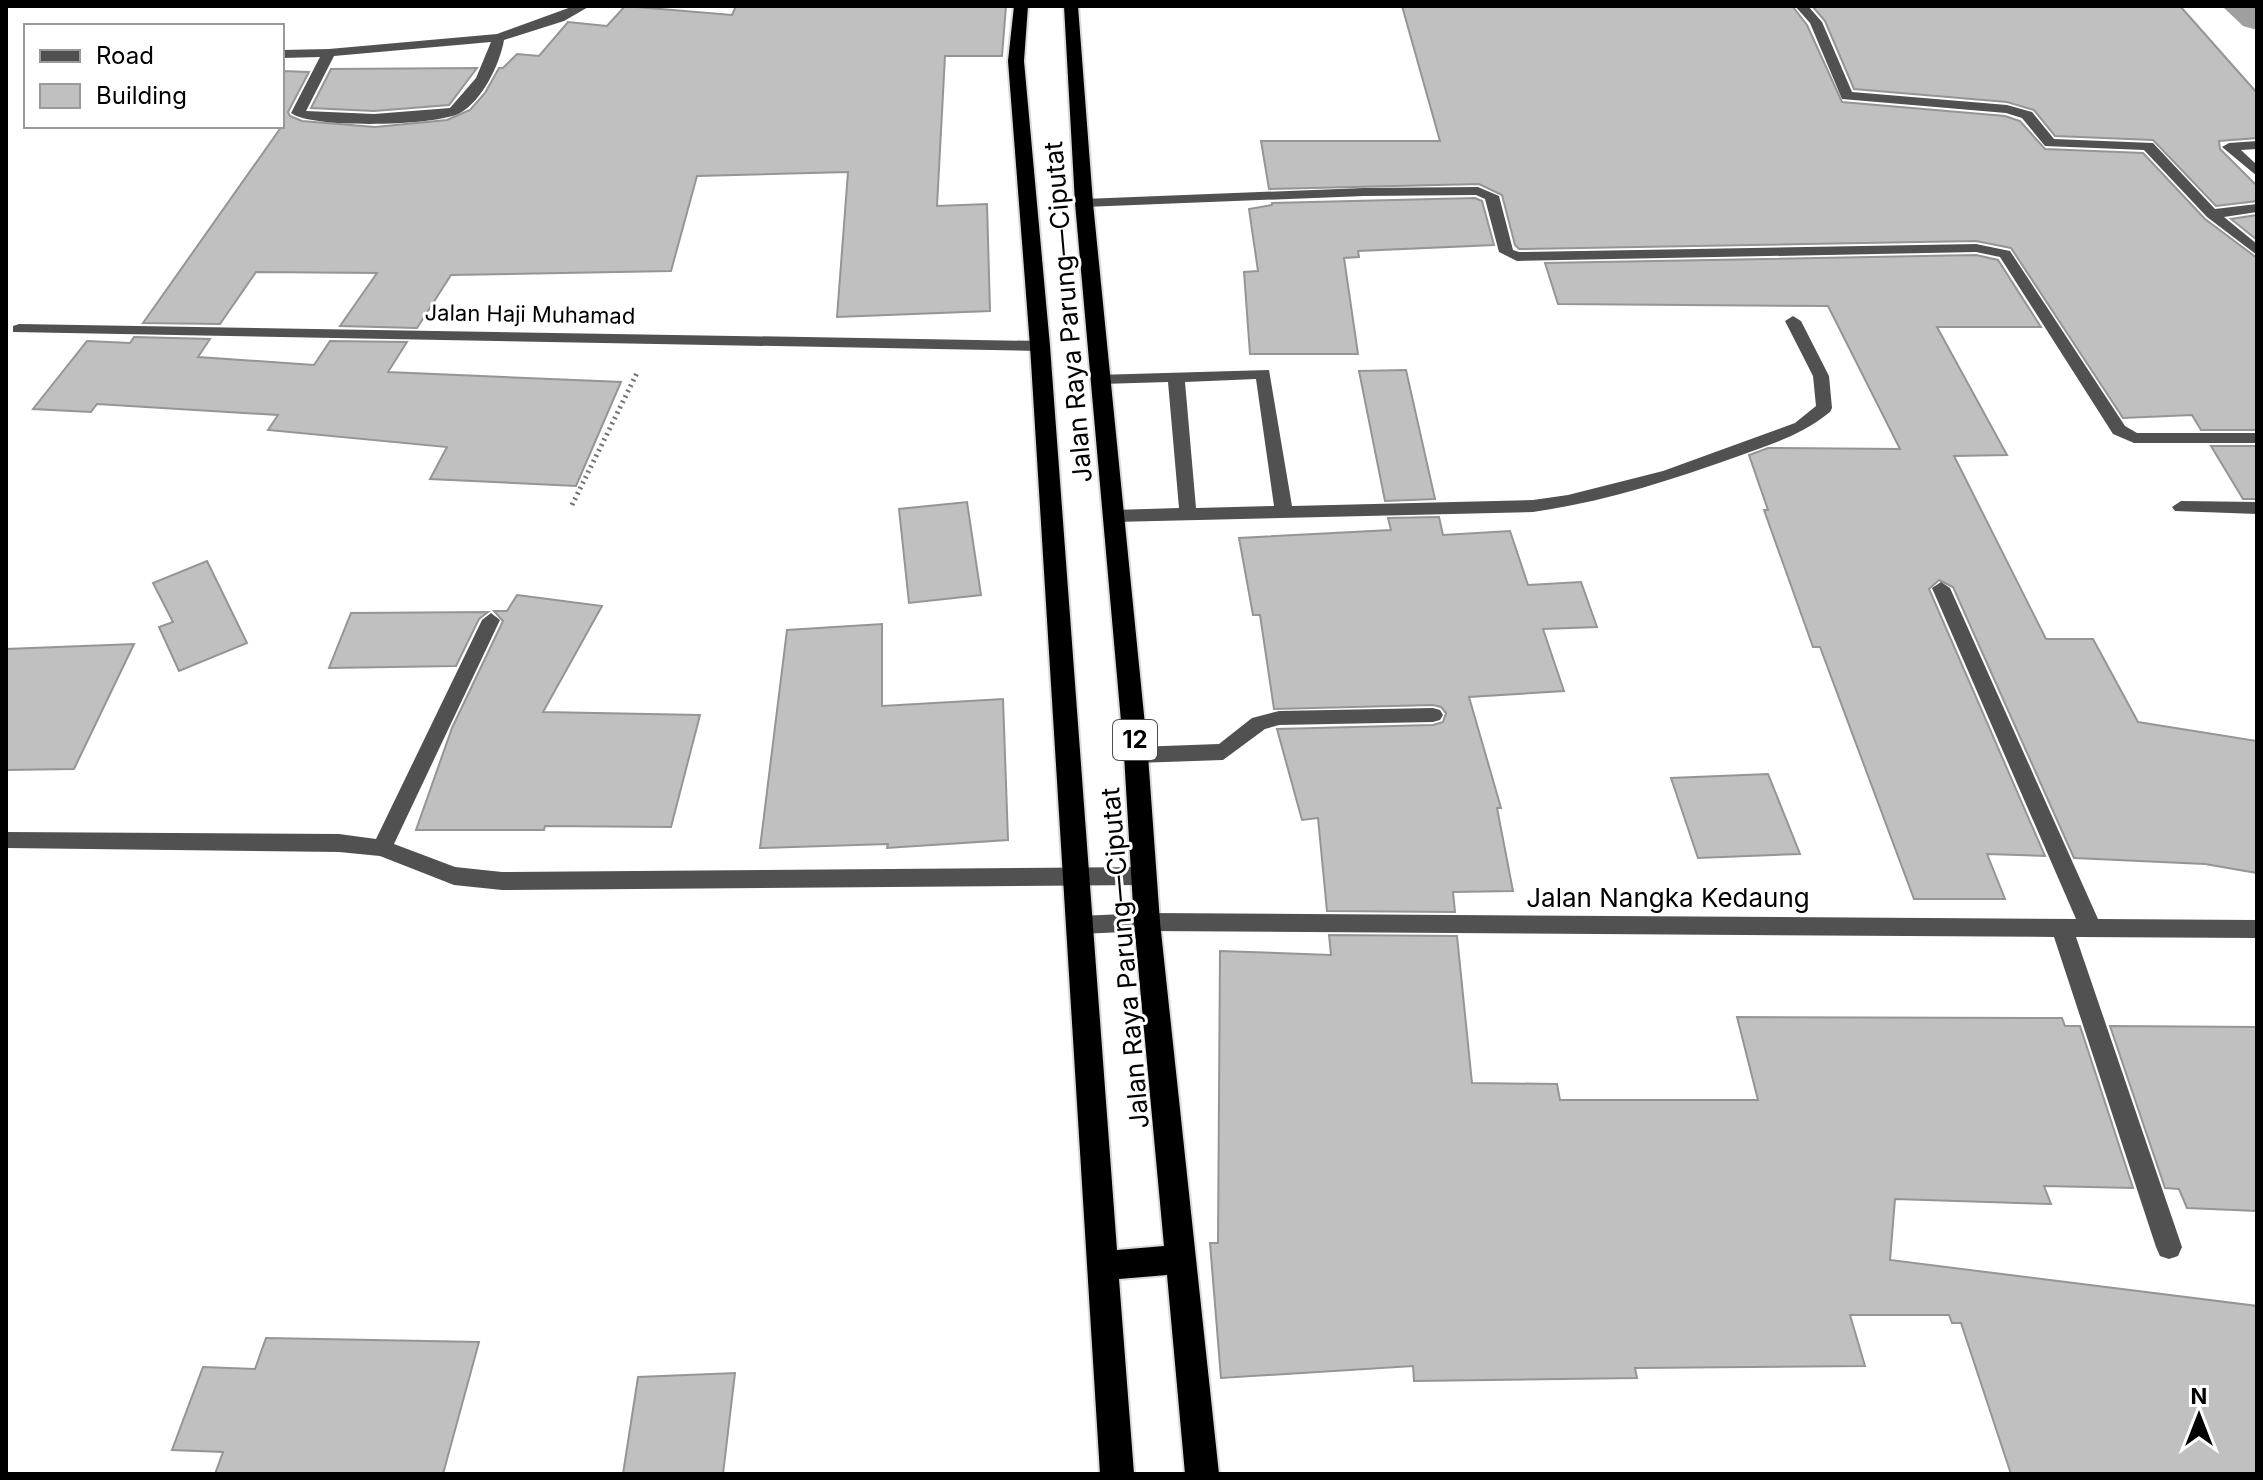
<svg xmlns="http://www.w3.org/2000/svg" width="2263" height="1480" font-family="Inter,sans-serif">
<style>
.lines{fill:none;stroke-linecap:round;stroke-linejoin:round}
.canal{fill:#9f9f9f;fill-rule:evenodd}
.building{fill:#c0c0c0;stroke:#959595;stroke-width:2}
.highway-casing{stroke:#dbdbdb;stroke-width:4}
.path{stroke:#737373;stroke-width:5;stroke-dasharray:2 4;stroke-linecap:butt}
.minor{fill:#515151;fill-rule:evenodd}
.highway{fill:#000;fill-rule:evenodd}
.labels{text-anchor:middle;stroke-width:6;stroke-linejoin:round;paint-order:stroke}
.far-street-label{font-size:22px;fill:#000;stroke:#fff}
.shield{fill:#fff;stroke:#4c4c4c;stroke-width:2}
.shield-label{font-size:24px;font-weight:bold;fill:#000}
.street-label{font-size:26px;fill:#000;stroke:#fff}
</style>
<rect width="100%" height="100%" fill="#fff"/>
<g class="lines">
<path class="canal" d="M 2222,6 L 2257,6 L 2257,30 L 2243,26 Z"/>
</g>
<g class="building">
<path d="M 625,6 L 732,15 L 736,6 L 1006,6 L 1002,56 L 945,56 L 937,206 L 987,204 L 990,311 L 837,317 L 848,172 L 697,176 L 671,271 L 451,275 L 417,328 L 340,326 L 377,273 L 256,272 L 220,324 L 143,323 L 282,126 L 282,71 L 309,72 L 288,112 L 290,116 L 302,121 L 375,127 L 447,120 L 470,110 L 485,93 L 499,68 L 503,68 L 517,54 L 539,56 L 568,22 L 607,26 Z"/>
<path d="M 1402,6 L 1793,7 L 1807,25 L 1842,102 L 2005,116 L 2020,121 L 2045,149 L 2143,153 L 2205,219 L 2257,258 L 2257,430 L 2201,430 L 2192,415 L 2123,418 L 2011,248 L 1976,241 L 1519,249 L 1515,245 L 1502,195 L 1479,184 L 1269,189 L 1261,141 L 1440,141 Z"/>
<path d="M 2180,6 L 2257,93 L 2257,138 L 2219,141 L 2220,149 L 2257,186 L 2257,201 L 2216,206 L 2153,140 L 2055,136 L 2034,110 L 2007,102 L 1854,89 L 1825,21 L 1813,7 Z"/>
<path d="M 477,68 L 449,105 L 374,111 L 311,108 L 331,69 Z"/>
<path d="M 1475,198 L 1482,201 L 1494,245 L 1358,251 L 1359,257 L 1344,258 L 1358,354 L 1250,354 L 1244,272 L 1258,271 L 1249,209 L 1272,205 L 1272,203 Z"/>
<path d="M 2257,215 L 2257,240 L 2231,219 Z"/>
<path d="M 1976,255 L 1998,260 L 2041,327 L 1937,327 L 2007,455 L 1954,456 L 2046,639 L 2093,639 L 2138,722 L 2257,741 L 2257,873 L 2205,864 L 2074,858 L 1953,587 L 1939,580 L 1929,589 L 2045,856 L 1987,854 L 2005,899 L 1914,899 L 1820,647 L 1813,647 L 1764,510 L 1768,510 L 1749,455 L 1768,448 L 1900,449 L 1828,306 L 1558,304 L 1545,263 Z"/>
<path d="M 134,337 L 210,339 L 198,357 L 314,365 L 330,341 L 407,342 L 388,372 L 621,382 L 576,486 L 430,479 L 447,447 L 268,430 L 278,415 L 97,404 L 91,412 L 33,409 L 87,341 L 130,343 Z"/>
<path d="M 1406,370 L 1435,499 L 1385,501 L 1359,371 Z"/>
<path d="M 2211,446 L 2257,446 L 2257,499 L 2243,499 Z"/>
<path d="M 967,502 L 981,595 L 909,603 L 899,509 Z"/>
<path d="M 1439,517 L 1443,535 L 1510,531 L 1528,585 L 1581,582 L 1597,627 L 1543,629 L 1564,691 L 1469,697 L 1501,808 L 1497,808 L 1513,891 L 1453,892 L 1455,912 L 1327,911 L 1318,818 L 1302,820 L 1277,729 L 1433,725 L 1443,722 L 1446,713 L 1441,707 L 1433,705 L 1274,709 L 1260,615 L 1253,615 L 1239,538 L 1391,530 L 1388,518 Z"/>
<path d="M 207,561 L 247,643 L 179,671 L 159,627 L 173,622 L 153,583 Z"/>
<path d="M 517,595 L 602,606 L 543,712 L 700,715 L 671,827 L 545,826 L 544,830 L 416,830 L 452,728 L 503,621 L 494,611 L 507,611 Z"/>
<path d="M 488,612 L 479,619 L 456,666 L 329,668 L 351,613 Z"/>
<path d="M 882,624 L 882,706 L 1003,699 L 1008,840 L 887,848 L 888,844 L 760,848 L 787,630 Z"/>
<path d="M 134,644 L 74,769 L 6,770 L 6,649 Z"/>
<path d="M 1768,774 L 1800,854 L 1698,858 L 1671,778 Z"/>
<path d="M 1329,935 L 1457,936 L 1472,1083 L 1557,1084 L 1560,1100 L 1758,1100 L 1737,1017 L 2062,1018 L 2065,1026 L 2080,1026 L 2133,1188 L 2044,1186 L 2051,1204 L 1895,1199 L 1890,1260 L 2257,1306 L 2257,1474 L 2011,1474 L 1961,1323 L 1952,1323 L 1949,1315 L 1850,1315 L 1865,1366 L 1635,1368 L 1637,1378 L 1414,1381 L 1413,1366 L 1221,1378 L 1210,1243 L 1218,1243 L 1220,951 L 1331,955 Z"/>
<path d="M 2110,1026 L 2257,1027 L 2257,1211 L 2187,1208 L 2179,1189 L 2165,1188 Z"/>
<path d="M 266,1338 L 479,1342 L 443,1474 L 215,1474 L 223,1452 L 172,1450 L 203,1367 L 255,1369 Z"/>
<path d="M 735,1373 L 723,1474 L 623,1474 L 638,1377 Z"/>
</g>
<g class="lines">
<defs>
<path id="highway" d="M 1014,6 L 1028,6 L 1024,61 L 1050,346 L 1117,1250 L 1164,1246 L 1134,922 L 1124,755 L 1075,203 L 1064,6 L 1078,6 L 1093,203 L 1148,755 L 1160,922 L 1219,1474 L 1185,1474 L 1167,1275 L 1119,1279 L 1134,1474 L 1100,1474 L 1030,346 L 1008,61 Z"/>
</defs>
<use href="#highway" class="highway-casing"/>
<path class="path" d="M 572,505 L 637,373"/>
<g class="minor">
<path d="M 574,6 L 590,6 L 564,21 L 504,40 C 500,64 482,101 460,113 C 437,126 312,129 291,113 L 320,57 L 282,58 L 282,50 L 329,49 L 497,34 ZM 491,42 L 476,78 L 450,108 L 374,114 L 306,111 L 334,56 Z"/>
<path d="M 1795,6 L 1808,6 L 1822,22 L 1852,92 L 2007,105 L 2032,112 L 2054,139 L 2153,143 L 2215,209 L 2257,204 L 2257,212 L 2224,217 L 2257,244 L 2257,255 L 2207,217 L 2144,150 L 2045,146 L 2022,118 L 2006,113 L 1842,99 L 1810,23 Z"/>
<path d="M 2257,141 L 2257,149 L 2241,150 L 2257,165 L 2257,176 L 2222,147 L 2229,143 Z"/>
<path d="M 1478,187 L 1499,196 L 1513,250 L 1519,252 L 1976,244 L 2010,251 L 2125,426 L 2137,433 L 2257,433 L 2257,443 L 2134,443 L 2113,434 L 2000,257 L 1976,252 L 1517,261 L 1499,252 L 1485,199 L 1476,195 L 1364,196 L 1084,207 L 1077,203 L 1084,199 L 1364,188 Z"/>
<path d="M 1793,316 L 1801,321 L 1829,376 L 1832,408 L 1830,412 C 1799,437 1772,443 1736,457 C 1669,481 1603,502 1533,512 L 1114,522 L 1105,516 L 1114,510 L 1179,508 L 1168,382 L 1102,384 L 1096,383 L 1096,375 L 1269,370 L 1292,506 L 1533,500 L 1568,495 L 1663,471 L 1795,423 L 1816,406 L 1813,376 L 1785,321 ZM 1256,379 L 1274,506 L 1196,508 L 1185,382 Z"/>
<path d="M 19,324 L 1040,341 L 1048,346 L 1040,351 L 13,332 L 13,326 Z"/>
<path d="M 2181,501 L 2257,502 L 2257,514 L 2175,511 L 2172,507 Z"/>
<path d="M 1941,582 L 1950,588 L 2098,919 L 2257,920 L 2257,938 L 2076,937 L 2182,1247 L 2178,1256 L 2169,1259 L 2160,1256 L 2156,1247 L 2054,937 L 1147,931 L 1079,934 L 1071,932 L 1068,925 L 1071,918 L 1079,916 L 1147,913 L 2076,919 L 1932,588 Z"/>
<path d="M 491,613 L 500,620 L 394,844 L 455,867 L 502,872 L 1143,867 L 1151,870 L 1154,876 L 1151,882 L 1143,885 L 502,890 L 454,885 L 380,856 L 339,852 L 6,848 L 6,832 L 339,834 L 376,839 L 482,620 Z"/>
<path d="M 1433,708 L 1440,710 L 1443,715 L 1440,720 L 1433,722 L 1279,725 L 1265,729 L 1223,760 L 1136,763 L 1129,761 L 1126,755 L 1129,749 L 1136,747 L 1219,744 L 1252,718 L 1279,711 Z"/>
</g>
<use href="#highway" class="highway"/>
</g>
<g class="labels">
<g class="far-street-label">
<text transform="translate(530 314) rotate(1)" y="8">Jalan Haji Muhamad</text>
</g>
<rect class="shield" x="1113" y="720" width="44" height="40" rx="6"/>
<g class="shield-label">
<text x="1135" y="748">12</text>
</g>
<g class="street-label">
<text transform="translate(1068 312) rotate(-95)" y="9">Jalan Raya Parung—Ciputat</text>
<text x="1668" y="907">Jalan Nangka Kedaung</text>
<text transform="translate(1125 958) rotate(-95)" y="9">Jalan Raya Parung—Ciputat</text>
</g>
</g>
<rect width="2263" height="1480" fill="none" stroke="#000000" stroke-width="16"/>
<rect x="24" y="24" width="260" height="104" fill="#ffffff" stroke="#999999" stroke-width="2"/>
<rect x="40" y="50" width="40" height="12" fill="#515151" stroke="#999999" stroke-width="2"/>
<text x="96" y="64" font-size="24" fill="#000000">Road</text>
<rect x="40" y="84" width="40" height="24" fill="#c0c0c0" stroke="#999999" stroke-width="2"/>
<text x="96" y="104" font-size="24" fill="#000000">Building</text>
<g transform="translate(2199 1416)" stroke="#ffffff" stroke-width="6" paint-order="stroke">
<path d="M0-6L14 30L0 20L-14 30Z" fill="#000000"/>
<text y="-12" font-size="22" font-weight="bold" text-anchor="middle" fill="#000000">N</text>
</g>
</svg>
